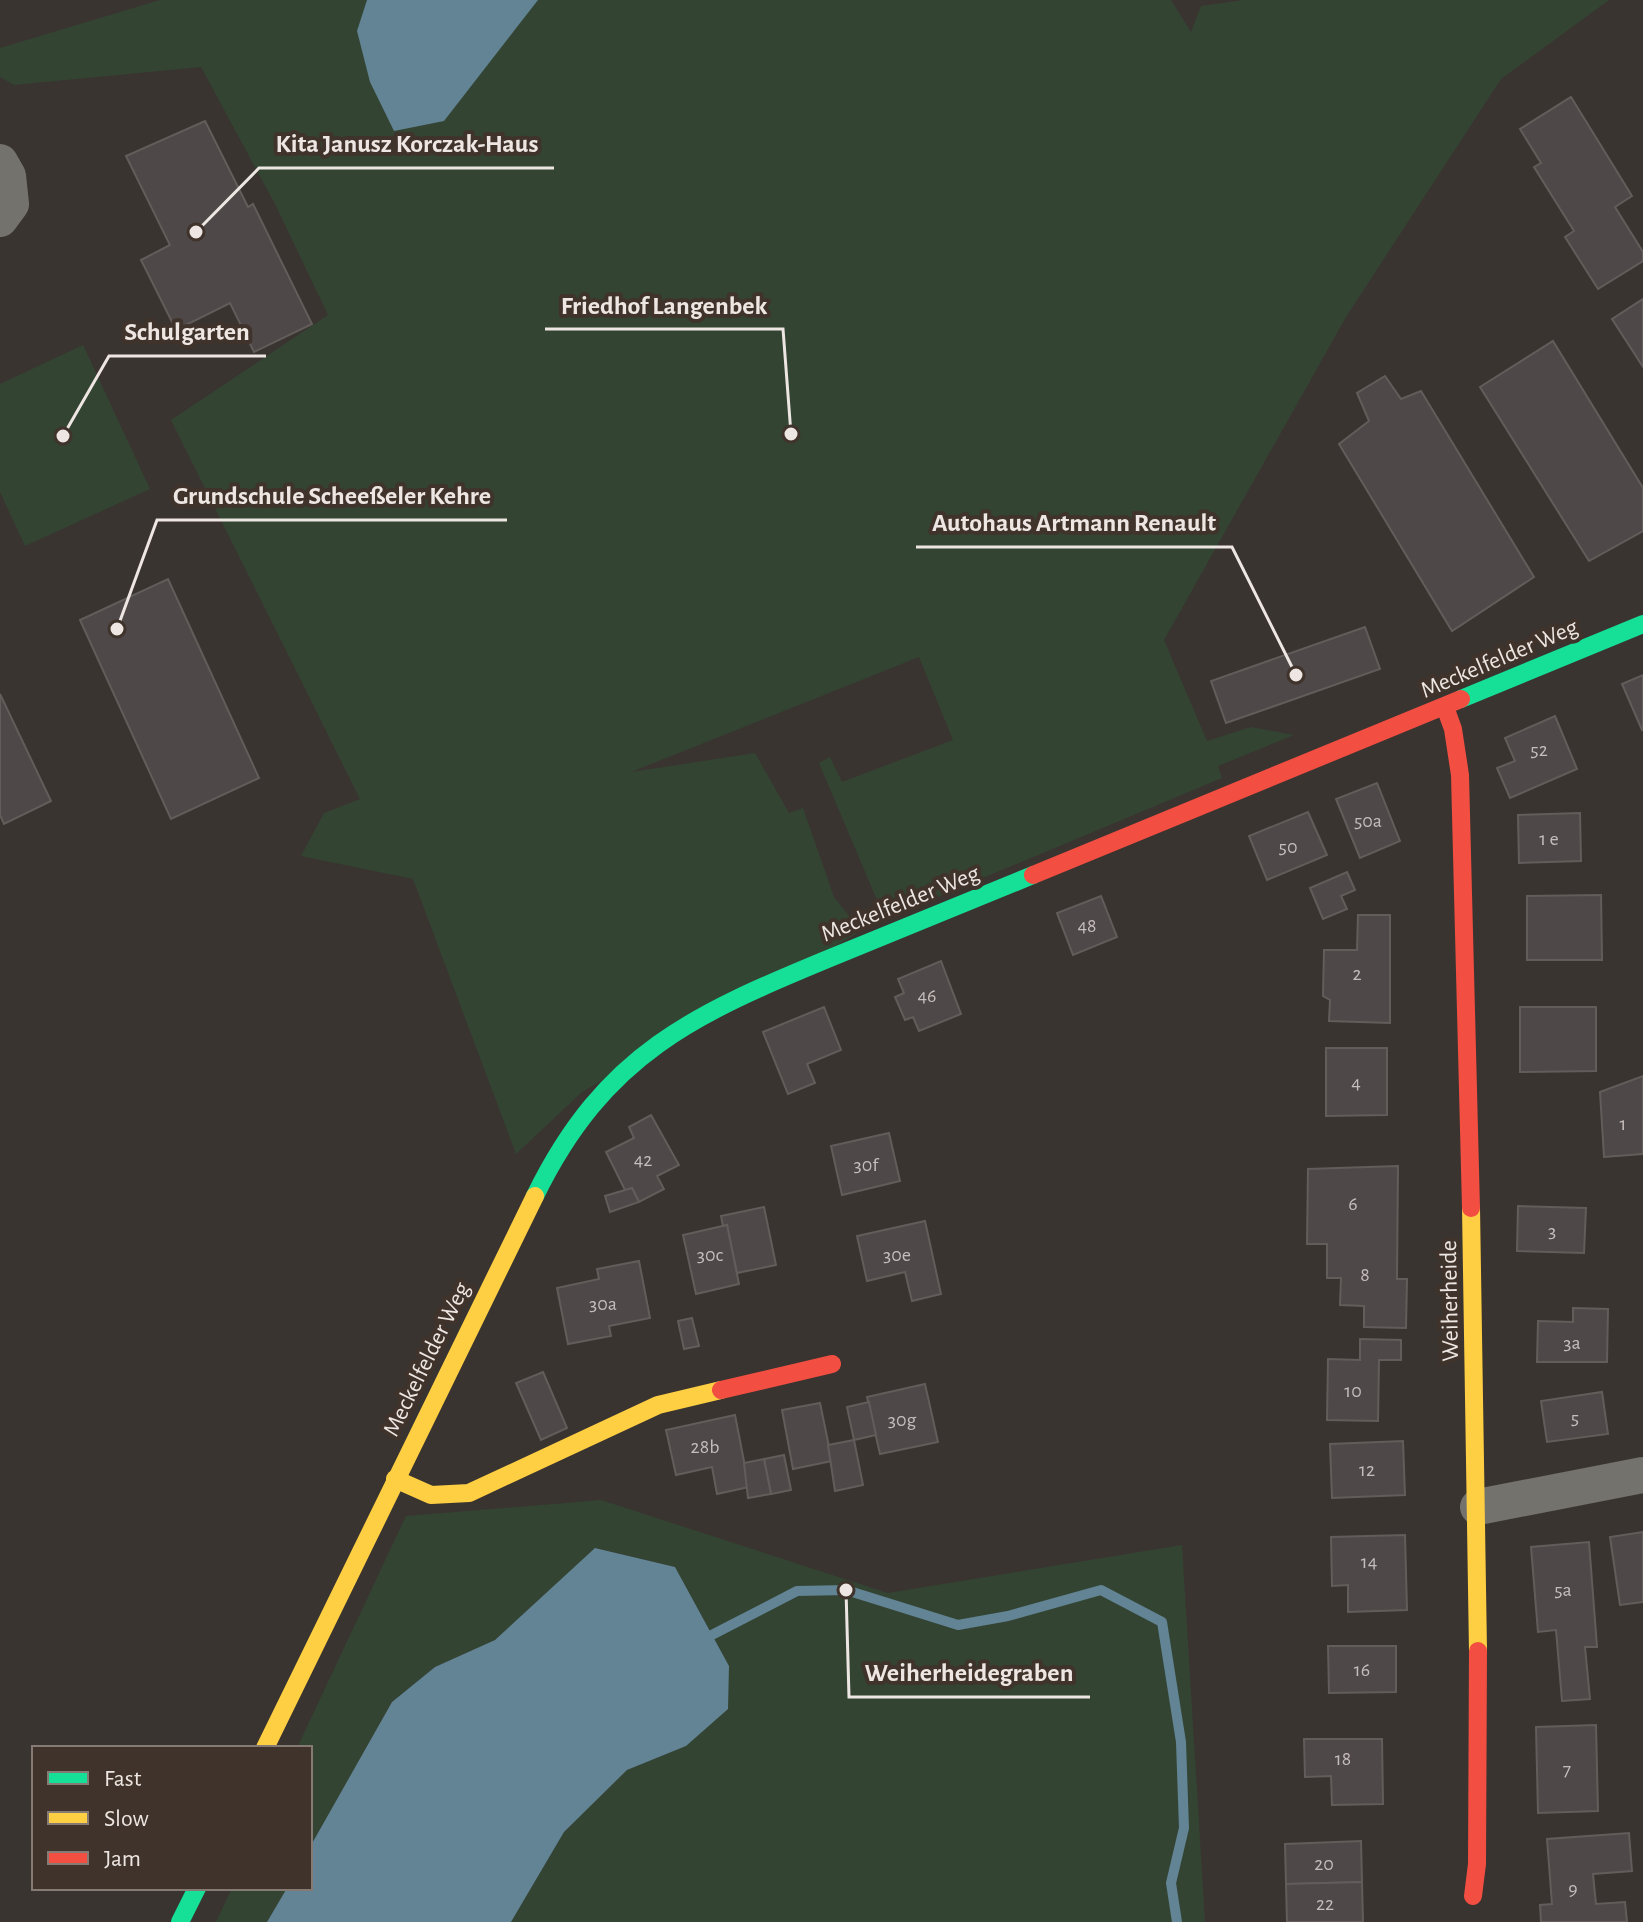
<svg xmlns="http://www.w3.org/2000/svg" width="1643" height="1922" font-family="'Alegreya Sans',sans-serif">
<style>
.green{fill:#343}
.water{fill:#628494}
.lines{fill:none;stroke-linecap:round;stroke-linejoin:round}
.stream{stroke:#628494;stroke-width:10}
.building{fill:#4e4848;stroke:#625c5b;stroke-width:2}
.street{stroke:#74726d;stroke-width:36}
.fast{stroke:#16e098;stroke-width:18}
.slow{stroke:#ffcf43;stroke-width:18}
.jam{stroke:#f24e42;stroke-width:18}
.labels{text-anchor:middle;stroke-width:8;stroke-linejoin:round;paint-order:stroke}
.number-label{font-size:20px;fill:#c6bebc}
.street-label{font-size:24px;fill:#eee6e2;stroke:#3f332b}
.leader{fill:none;stroke:#eee6e2;stroke-width:3}
.callout-dot{fill:#eee6e2;stroke:#3f332b;stroke-width:3}
.callout-label{font-size:26px;text-anchor:middle;font-weight:bold;fill:#eee6e2;stroke:#3f332b;stroke-width:8;stroke-linejoin:round;paint-order:stroke}
</style>
<rect width="100%" height="100%" fill="#3a3430"/>
<g class="green">
<path d="M 160,0 L 1171,0 L 1191,32 L 1201,6 L 1243,0 L 1609,0 L 1501,79 L 1346,317 L 1164,640 L 1207,741 L 1251,727 L 1294,735 L 1218,766 L 1222,778 L 885,919 L 819,763 L 830,757 L 842,782 L 953,740 L 919,657 L 631,772 L 755,753 L 789,813 L 803,808 L 834,897 L 861,931 L 582,1092 L 516,1154 L 413,879 L 301,856 L 324,813 L 360,799 L 171,420 L 328,315 L 276,206 L 201,67 L 14,85 L 0,77 L 0,48 Z"/>
<path d="M 83,345 L 150,489 L 25,546 L 0,492 L 0,384 Z"/>
<path d="M 601,1500 L 888,1593 L 1182,1545 L 1205,1922 L 511,1922 L 564,1832 L 627,1770 L 686,1746 L 729,1666 L 675,1567 L 596,1548 L 495,1640 L 435,1667 L 392,1702 L 310,1847 L 310,1748 L 297,1748 L 406,1516 Z"/>
<path d="M 232,1888 L 287,1888 L 267,1922 L 216,1922 Z"/>
</g>
<g class="water">
<path d="M 367,0 L 538,0 L 444,121 L 394,131 L 370,82 L 357,31 Z"/>
<path d="M 595,1548 L 675,1567 L 729,1666 L 728,1709 L 686,1746 L 627,1770 L 564,1832 L 511,1922 L 267,1922 L 287,1888 L 310,1888 L 310,1847 L 392,1702 L 435,1667 L 495,1640 Z"/>
</g>
<g class="lines">
<path class="stream" d="M 702,1640 L 797,1591 L 846,1590 L 958,1625 L 1008,1616 L 1101,1590 L 1162,1622 L 1181,1742 L 1184,1828 L 1171,1883 L 1177,1922"/>
</g>
<g class="building">
<path d="M 1571,97 L 1632,196 L 1615,207 L 1643,252 L 1643,261 L 1598,289 L 1565,237 L 1574,231 L 1534,167 L 1541,163 L 1520,129 Z"/>
<path d="M 205,121 L 248,207 L 253,204 L 312,324 L 254,352 L 230,303 L 176,330 L 141,260 L 170,245 L 126,156 Z"/>
<path d="M 1643,299 L 1643,367 L 1612,319 Z"/>
<path d="M 1553,341 L 1643,488 L 1643,531 L 1589,561 L 1480,387 Z"/>
<path d="M 1385,376 L 1401,399 L 1421,391 L 1534,577 L 1452,631 L 1339,444 L 1369,421 L 1357,393 Z"/>
<path d="M 168,579 L 259,778 L 171,819 L 80,620 Z"/>
<path d="M 1365,627 L 1380,669 L 1226,723 L 1211,681 Z"/>
<path d="M 1643,675 L 1643,729 L 1642,730 L 1622,684 Z"/>
<path d="M 0,694 L 51,801 L 4,824 L 0,815 Z"/>
<path d="M 1555,716 L 1577,769 L 1510,798 L 1497,768 L 1515,761 L 1505,738 Z"/>
<path d="M 1377,783 L 1400,841 L 1360,858 L 1336,799 Z"/>
<path d="M 1308,812 L 1327,855 L 1267,880 L 1249,836 Z"/>
<path d="M 1580,813 L 1581,861 L 1519,863 L 1518,815 Z"/>
<path d="M 1347,872 L 1355,890 L 1341,896 L 1347,909 L 1323,919 L 1310,888 Z"/>
<path d="M 1601,895 L 1602,960 L 1527,960 L 1527,896 Z"/>
<path d="M 1101,896 L 1117,937 L 1073,955 L 1057,913 Z"/>
<path d="M 1358,915 L 1390,915 L 1390,1023 L 1329,1021 L 1330,1000 L 1323,996 L 1324,950 L 1357,950 Z"/>
<path d="M 941,961 L 961,1014 L 919,1031 L 913,1017 L 905,1020 L 895,997 L 904,993 L 898,979 Z"/>
<path d="M 824,1007 L 841,1050 L 807,1064 L 815,1083 L 788,1094 L 763,1032 Z"/>
<path d="M 1520,1007 L 1596,1007 L 1596,1071 L 1520,1072 Z"/>
<path d="M 1326,1048 L 1387,1048 L 1387,1115 L 1326,1116 Z"/>
<path d="M 1643,1076 L 1643,1154 L 1604,1157 L 1600,1092 Z"/>
<path d="M 651,1115 L 679,1165 L 657,1176 L 664,1189 L 639,1202 L 632,1188 L 626,1192 L 606,1152 L 634,1138 L 629,1127 Z"/>
<path d="M 889,1133 L 900,1181 L 842,1195 L 831,1146 Z"/>
<path d="M 1398,1166 L 1397,1279 L 1407,1279 L 1406,1328 L 1364,1327 L 1364,1306 L 1340,1305 L 1341,1278 L 1327,1278 L 1327,1244 L 1307,1244 L 1308,1169 Z"/>
<path d="M 632,1188 L 639,1202 L 610,1212 L 605,1196 Z"/>
<path d="M 1518,1206 L 1586,1208 L 1584,1253 L 1517,1251 Z"/>
<path d="M 764,1207 L 776,1265 L 737,1273 L 727,1225 L 723,1226 L 721,1216 Z"/>
<path d="M 925,1221 L 941,1294 L 912,1301 L 905,1272 L 867,1281 L 857,1236 Z"/>
<path d="M 727,1225 L 739,1284 L 696,1294 L 683,1235 Z"/>
<path d="M 639,1261 L 650,1318 L 609,1326 L 611,1336 L 568,1344 L 557,1288 L 599,1279 L 597,1269 Z"/>
<path d="M 1573,1308 L 1608,1309 L 1607,1362 L 1537,1362 L 1538,1321 L 1573,1322 Z"/>
<path d="M 692,1318 L 699,1346 L 684,1349 L 678,1321 Z"/>
<path d="M 1360,1339 L 1401,1340 L 1401,1360 L 1379,1360 L 1378,1421 L 1327,1420 L 1328,1359 L 1360,1360 Z"/>
<path d="M 543,1372 L 567,1428 L 541,1440 L 516,1383 Z"/>
<path d="M 925,1384 L 938,1442 L 880,1454 L 867,1397 Z"/>
<path d="M 1602,1392 L 1608,1434 L 1547,1442 L 1541,1401 Z"/>
<path d="M 869,1402 L 876,1435 L 854,1440 L 847,1407 Z"/>
<path d="M 820,1403 L 832,1461 L 793,1469 L 782,1410 Z"/>
<path d="M 735,1415 L 749,1487 L 717,1494 L 712,1467 L 676,1475 L 666,1430 Z"/>
<path d="M 854,1440 L 863,1485 L 835,1491 L 828,1445 Z"/>
<path d="M 1403,1441 L 1405,1495 L 1332,1498 L 1330,1444 Z"/>
<path d="M 784,1455 L 791,1490 L 771,1494 L 764,1459 Z"/>
<path d="M 764,1459 L 771,1494 L 748,1498 L 744,1463 Z"/>
<path d="M 1643,1532 L 1643,1602 L 1620,1605 L 1610,1537 Z"/>
<path d="M 1405,1535 L 1407,1610 L 1348,1612 L 1348,1585 L 1332,1586 L 1331,1537 Z"/>
<path d="M 1589,1542 L 1597,1647 L 1585,1647 L 1590,1699 L 1562,1701 L 1556,1630 L 1538,1632 L 1531,1547 Z"/>
<path d="M 1328,1646 L 1396,1646 L 1396,1692 L 1329,1693 Z"/>
<path d="M 1596,1725 L 1598,1811 L 1538,1813 L 1536,1727 Z"/>
<path d="M 1304,1739 L 1382,1739 L 1383,1804 L 1332,1805 L 1331,1776 L 1305,1777 Z"/>
<path d="M 1629,1833 L 1632,1871 L 1593,1874 L 1596,1904 L 1625,1902 L 1627,1922 L 1541,1922 L 1540,1905 L 1552,1904 L 1547,1839 Z"/>
<path d="M 1361,1841 L 1362,1882 L 1286,1884 L 1285,1844 Z"/>
<path d="M 1362,1882 L 1363,1922 L 1287,1922 L 1286,1884 Z"/>
</g>
<g class="lines">
<g class="street">
<path d="M 0,162 L 8,176 L 11,204 L 0,219"/>
<path d="M 1478,1507 L 1643,1475"/>
</g>
<g class="fast">
<path d="M 1461,699 L 1643,624"/>
<path d="M 535,1196 C 605,1053 694,1014 835,956 C 901,929 967,902 1033,875"/>
<path d="M 180,1922 L 197,1888"/>
</g>
<g class="slow">
<path d="M 1471,1208 L 1478,1651"/>
<path d="M 395,1479 L 431,1495 L 469,1493 L 658,1405 L 721,1390"/>
<path d="M 265,1748 L 535,1196"/>
</g>
<g class="jam">
<path d="M 1445,707 L 1453,729 L 1460,775 L 1471,1208"/>
<path d="M 1033,875 L 1461,699"/>
<path d="M 721,1390 L 832,1364"/>
<path d="M 1473,1896 L 1477,1864 L 1478,1651"/>
</g>
</g>
<g class="labels">
<g class="number-label">
<text x="1539" y="756">52</text>
<text x="1368" y="827">50a</text>
<text x="1549" y="845">1 e</text>
<text x="1288" y="853">50</text>
<text x="1087" y="932">48</text>
<text x="1357" y="980">2</text>
<text x="927" y="1002">46</text>
<text x="1356" y="1089">4</text>
<text x="1623" y="1130">1</text>
<text x="643" y="1166">42</text>
<text x="866" y="1171">30f</text>
<text x="1353" y="1210">6</text>
<text x="1552" y="1237">3</text>
<text x="710" y="1261">30c</text>
<text x="897" y="1261">30e</text>
<text x="1365" y="1281">8</text>
<text x="603" y="1310">30a</text>
<text x="1572" y="1349">3a</text>
<text x="1353" y="1397">10</text>
<text x="1575" y="1424">5</text>
<text x="902" y="1426">30g</text>
<text x="705" y="1453">28b</text>
<text x="1367" y="1476">12</text>
<text x="1369" y="1568">14</text>
<text x="1563" y="1596">5a</text>
<text x="1362" y="1676">16</text>
<text x="1343" y="1765">18</text>
<text x="1567" y="1776">7</text>
<text x="1324" y="1870">20</text>
<text x="1573" y="1895">9</text>
<text x="1325" y="1910">22</text>
</g>
<g class="street-label">
<text transform="translate(1499 658) rotate(-23)" y="8">Meckelfelder Weg</text>
<text transform="translate(900 903) rotate(-22)" y="8">Meckelfelder Weg</text>
<text transform="translate(1449 1301) rotate(-91)" y="8">Weiherheide</text>
<text transform="translate(426 1359) rotate(-64)" y="8">Meckelfelder Weg</text>
</g>
</g>
<path class="leader" d="M196 232L259 168H554M791 434L783 329H545M63 436L109 356H266M117 629L157 520H507M1296 675L1232 547H916M846 1590L849 1697H1090"/>
<g class="callout-dot">
<circle cx="196" cy="232" r="8"/>
<circle cx="791" cy="434" r="8"/>
<circle cx="63" cy="436" r="8"/>
<circle cx="117" cy="629" r="8"/>
<circle cx="1296" cy="675" r="8"/>
<circle cx="846" cy="1590" r="8"/>
</g>
<g class="callout-label">
<text x="407" y="152">Kita Janusz Korczak-Haus</text>
<text x="664" y="314">Friedhof Langenbek</text>
<text x="187" y="340">Schulgarten</text>
<text x="332" y="504">Grundschule Scheeßeler Kehre</text>
<text x="1074" y="531">Autohaus Artmann Renault</text>
<text x="969" y="1681">Weiherheidegraben</text>
</g>
<rect x="32" y="1746" width="280" height="144" fill="#3f332b" stroke="#857b74" stroke-width="2"/>
<rect x="48" y="1772" width="40" height="12" fill="#16e098" stroke="#857b74" stroke-width="2"/>
<text x="104" y="1786" font-size="24" fill="#eee6e2">Fast</text>
<rect x="48" y="1812" width="40" height="12" fill="#ffcf43" stroke="#857b74" stroke-width="2"/>
<text x="104" y="1826" font-size="24" fill="#eee6e2">Slow</text>
<rect x="48" y="1852" width="40" height="12" fill="#f24e42" stroke="#857b74" stroke-width="2"/>
<text x="104" y="1866" font-size="24" fill="#eee6e2">Jam</text>
</svg>
